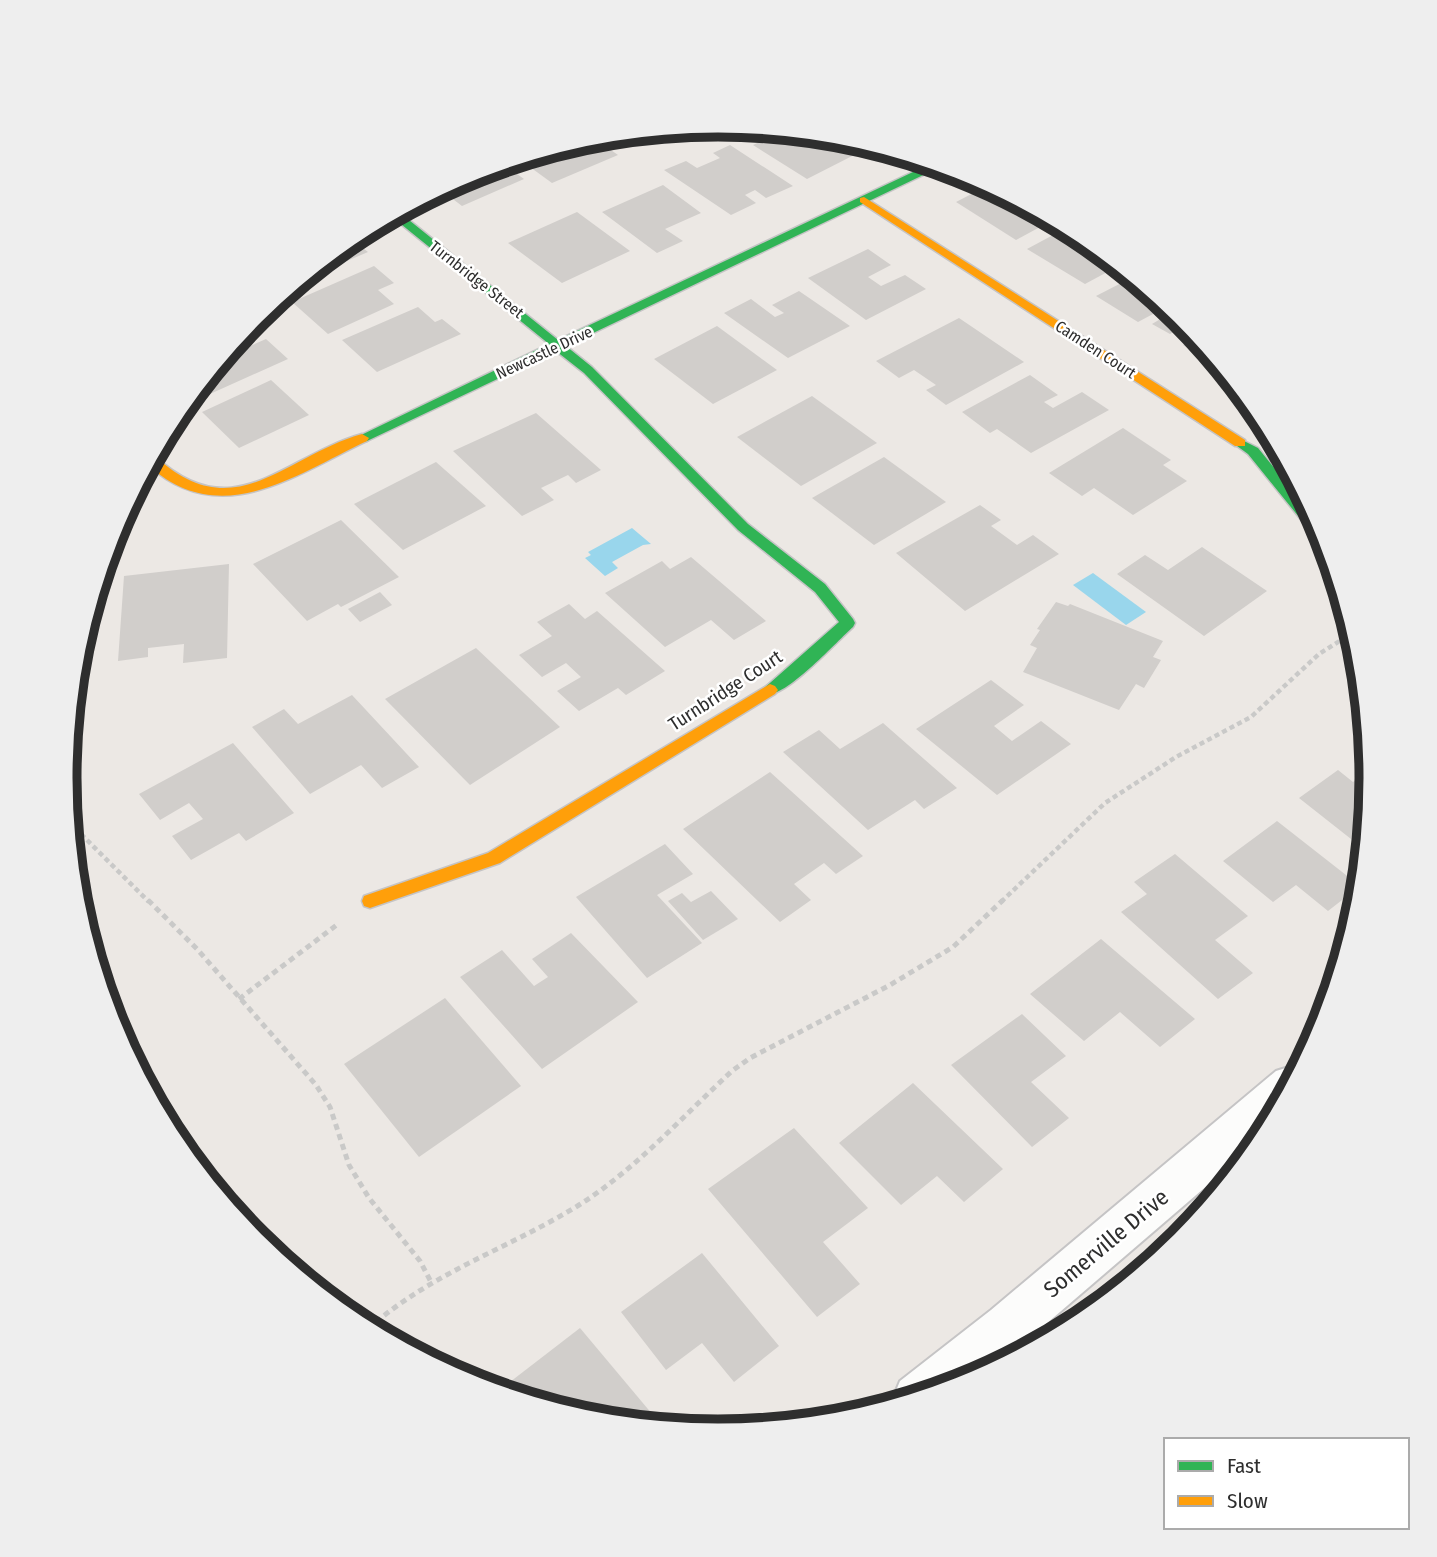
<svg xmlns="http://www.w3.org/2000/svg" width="1437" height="1557" font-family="'Fira Sans Condensed',sans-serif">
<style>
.water{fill:#99d6ec}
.building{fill:#d1cecb}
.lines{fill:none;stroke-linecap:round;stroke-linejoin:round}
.street-casing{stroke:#c5c4c5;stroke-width:4}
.fast-casing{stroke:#c5c4c5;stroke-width:3}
.slow-casing{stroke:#c5c4c5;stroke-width:3}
.path-far1{stroke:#c9c9c8;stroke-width:4.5;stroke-dasharray:5 3.5;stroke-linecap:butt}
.path{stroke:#c9c9c8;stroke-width:5;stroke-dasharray:6 4.5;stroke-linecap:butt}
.street{fill:#fcfcfb;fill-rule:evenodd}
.fast{fill:#30b455;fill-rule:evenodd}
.slow{fill:#ff9f0a;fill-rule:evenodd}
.labels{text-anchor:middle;stroke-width:5;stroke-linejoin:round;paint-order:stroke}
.far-street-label{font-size:16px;fill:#2e2e2e;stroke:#fff}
.street-label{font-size:19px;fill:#2e2e2e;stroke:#fff}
.near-street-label{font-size:23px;fill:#2e2e2e;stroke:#fff}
.rim{fill:none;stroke:#2e2e2e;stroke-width:9}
</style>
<rect width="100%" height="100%" fill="#ece8e4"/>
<g class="water">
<path d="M 632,528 L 651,544 L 643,545 L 612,562 L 618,568 L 605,576 L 585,558 L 591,555 L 588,552 Z"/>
<path d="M 1093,573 L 1146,612 L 1126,625 L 1073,585 Z"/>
</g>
<g class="building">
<path d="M 650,131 L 624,143 L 613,135 Z"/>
<path d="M 783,131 L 820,135 L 811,139 L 823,147 L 840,139 L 860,152 L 807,179 L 753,145 Z"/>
<path d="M 592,137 L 618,155 L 552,183 L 519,159 Z"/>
<path d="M 730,145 L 793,186 L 766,198 L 755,190 L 745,195 L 756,203 L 731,215 L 664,170 L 686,161 L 697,168 L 720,158 L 713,153 Z"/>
<path d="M 503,164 L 524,179 L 462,206 L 445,193 L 463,185 L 457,180 L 469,174 Z"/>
<path d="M 663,185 L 701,213 L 665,229 L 683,241 L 657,253 L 602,212 Z"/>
<path d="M 989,185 L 1036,210 L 1053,220 L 1016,240 L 956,202 Z"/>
<path d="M 577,212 L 630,251 L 562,283 L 508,243 Z"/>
<path d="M 1068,227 L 1101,251 L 1089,257 L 1111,270 L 1085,284 L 1027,249 Z"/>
<path d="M 347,242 L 349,244 L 355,242 L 368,252 L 300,281 Z"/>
<path d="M 868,249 L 891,265 L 868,277 L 881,286 L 905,275 L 926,289 L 866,320 L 808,278 Z"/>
<path d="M 374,266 L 394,283 L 378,290 L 394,304 L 328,334 L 292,302 Z"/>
<path d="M 1133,277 L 1168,306 L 1138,322 L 1096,296 Z"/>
<path d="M 799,291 L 850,326 L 788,358 L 724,313 L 751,299 L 775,317 L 784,313 L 772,305 Z"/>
<path d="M 418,307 L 435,322 L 442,319 L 461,334 L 377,372 L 342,340 Z"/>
<path d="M 1174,311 L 1187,324 L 1170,334 L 1152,324 Z"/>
<path d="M 959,318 L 1024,362 L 946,405 L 926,390 L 936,385 L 914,370 L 899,378 L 876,361 Z"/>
<path d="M 717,326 L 777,370 L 713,404 L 654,359 Z"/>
<path d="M 1197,336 L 1225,370 L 1225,371 L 1183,345 Z"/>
<path d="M 238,338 L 248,347 L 266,339 L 288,359 L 190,403 L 187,400 Z"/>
<path d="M 1030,375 L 1058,395 L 1044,402 L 1053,408 L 1082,392 L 1109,410 L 1031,453 L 997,429 L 990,433 L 962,412 Z"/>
<path d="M 271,380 L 309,415 L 239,448 L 202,412 Z"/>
<path d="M 812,396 L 877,443 L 801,486 L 737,437 Z"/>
<path d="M 536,413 L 601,470 L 576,483 L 568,475 L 541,488 L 554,500 L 522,516 L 453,451 Z"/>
<path d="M 1123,428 L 1171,460 L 1163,465 L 1187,481 L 1133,515 L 1094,488 L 1082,496 L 1049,473 Z"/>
<path d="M 884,457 L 946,502 L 874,545 L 812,498 Z"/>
<path d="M 436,462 L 486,506 L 403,550 L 354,504 Z"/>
<path d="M 980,505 L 1001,520 L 991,526 L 1017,545 L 1033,535 L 1059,554 L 965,611 L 896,553 Z"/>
<path d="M 341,520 L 399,577 L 341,607 L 338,604 L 307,621 L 253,564 Z"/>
<path d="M 1202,547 L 1267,591 L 1204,636 L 1117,574 L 1145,555 L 1168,570 Z"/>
<path d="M 691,557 L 766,621 L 734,640 L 711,620 L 665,647 L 605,593 L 662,561 L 670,569 Z"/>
<path d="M 229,564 L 227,658 L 183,663 L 184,644 L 148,648 L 148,657 L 118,661 L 124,576 Z"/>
<path d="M 380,592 L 392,605 L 360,622 L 348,609 Z"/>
<path d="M 1056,602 L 1068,606 L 1070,604 L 1163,641 L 1153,657 L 1161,660 L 1144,688 L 1136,684 L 1119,710 L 1023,672 L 1037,648 L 1030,645 L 1040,630 L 1037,629 Z"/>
<path d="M 569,604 L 585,619 L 597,611 L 665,671 L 626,695 L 618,688 L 579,711 L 557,691 L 581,677 L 566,663 L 542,677 L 519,655 L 552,636 L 537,622 Z"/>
<path d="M 476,648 L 560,727 L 470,785 L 385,699 Z"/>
<path d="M 991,680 L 1024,705 L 994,726 L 1012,741 L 1041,721 L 1071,744 L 997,795 L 916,729 Z"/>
<path d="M 352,695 L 419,767 L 382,788 L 361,765 L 310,794 L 252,727 L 284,709 L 298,724 Z"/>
<path d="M 1366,715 L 1368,735 L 1353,724 Z"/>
<path d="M 883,723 L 957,788 L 924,809 L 915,800 L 868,830 L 783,752 L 819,730 L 840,749 Z"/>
<path d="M 233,743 L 294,813 L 246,841 L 239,833 L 191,860 L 172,836 L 203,819 L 189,803 L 160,820 L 139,794 Z"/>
<path d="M 1371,769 L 1372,778 L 1365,850 L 1299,798 L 1338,770 L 1353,782 Z"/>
<path d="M 770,772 L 863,856 L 836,874 L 824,863 L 794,884 L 811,900 L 780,922 L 683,829 Z"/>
<path d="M 1277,821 L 1360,886 L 1328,911 L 1296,885 L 1273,902 L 1223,861 Z"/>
<path d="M 665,844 L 693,874 L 657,895 L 702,943 L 647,978 L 576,897 Z"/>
<path d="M 1175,854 L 1248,916 L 1215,940 L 1253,973 L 1218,999 L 1121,912 L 1147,894 L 1134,882 Z"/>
<path d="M 711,891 L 738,919 L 703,940 L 668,901 L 682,893 L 691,902 Z"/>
<path d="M 571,933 L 638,1002 L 542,1069 L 460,977 L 502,950 L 534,986 L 548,977 L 532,959 Z"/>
<path d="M 1101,939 L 1195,1019 L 1160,1047 L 1120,1012 L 1084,1041 L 1030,994 Z"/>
<path d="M 445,998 L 521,1086 L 419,1157 L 344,1064 Z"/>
<path d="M 1022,1014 L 1066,1056 L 1031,1082 L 1069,1118 L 1032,1147 L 951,1065 Z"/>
<path d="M 913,1083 L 1003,1169 L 964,1202 L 937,1176 L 901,1205 L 839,1143 Z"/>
<path d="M 794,1128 L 868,1208 L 823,1242 L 860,1284 L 817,1317 L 708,1189 Z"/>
<path d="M 702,1253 L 779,1346 L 734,1382 L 702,1343 L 666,1370 L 621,1312 Z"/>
<path d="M 580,1328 L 663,1427 L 591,1420 L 505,1394 L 501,1389 Z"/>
</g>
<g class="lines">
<defs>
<path id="street" d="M 1292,1066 L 1301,1069 L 1266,1135 L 1025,1342 L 990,1371 L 968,1383 L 896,1405 L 893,1398 L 900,1381 L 991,1310 L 1276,1071 Z"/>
<g id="fast">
<path d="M 932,163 L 942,166 L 566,346 L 592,367 L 748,524 L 825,584 L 853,619 L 855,623 L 853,627 C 837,641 784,700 765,694 L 762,690 L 839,622 L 815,592 L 738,530 L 584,373 L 556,351 L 367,441 L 362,442 L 355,438 L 549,344 L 391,216 L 399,212 L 558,340 Z"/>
<path d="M 1240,439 L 1258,448 L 1313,516 L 1315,519 L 1313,522 L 1303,522 L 1248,454 L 1233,443 Z"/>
</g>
<g id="slow">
<path d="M 864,197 L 1245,440 L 1245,446 L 1235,446 L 860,202 L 860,198 Z"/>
<path d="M 362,434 L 369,438 L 367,441 C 295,475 220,531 148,465 L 153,456 L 156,457 C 235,529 284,456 362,434 Z"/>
<path d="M 770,684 L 775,686 L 778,690 L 775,694 L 500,863 L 370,908 L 364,906 L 362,901 L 364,896 L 488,853 Z"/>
</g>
</defs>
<use href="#street" class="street-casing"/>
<use href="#fast" class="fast-casing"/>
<use href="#slow" class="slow-casing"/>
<g class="path-far1">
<path d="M 69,822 L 149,902"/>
<path d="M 1001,902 L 1105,803 L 1176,757 L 1251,717 L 1319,654 L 1354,632"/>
</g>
<g class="path">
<path d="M 148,900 L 197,949 L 316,1085 L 330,1107 L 349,1165 L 369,1198 L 420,1261 L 431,1282"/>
<path d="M 239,999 L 338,924"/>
<path d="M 368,1329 C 432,1272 508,1249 579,1205 C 636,1169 683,1116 732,1071 L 750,1058 L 890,985 L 953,947 L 1003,900"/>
</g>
<use href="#street" class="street"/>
<use href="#fast" class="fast"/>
<use href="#slow" class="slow"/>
</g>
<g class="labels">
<g class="far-street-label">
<text transform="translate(477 279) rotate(38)" y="6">Turnbridge Street</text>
<text transform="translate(1096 349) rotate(33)" y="6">Camden Court</text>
<text transform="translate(544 352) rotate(-25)" y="6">Newcastle Drive</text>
</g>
<g class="street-label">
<text transform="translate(725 690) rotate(-33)" y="7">Turnbridge Court</text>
</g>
<g class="near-street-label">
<text transform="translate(1106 1243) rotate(-40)" y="8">Somerville Drive</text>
</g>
</g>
<path d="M0 0H1437V1557H0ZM77 778a641 641 0 1 1 1282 0a641 641 0 1 1-1282 0Z" fill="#eee" fill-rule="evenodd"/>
<path class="rim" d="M77 778a641 641 0 1 1 1282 0a641 641 0 1 1-1282 0Z"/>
<rect x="1164" y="1438" width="245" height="91" fill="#ffffff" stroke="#ababab" stroke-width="2"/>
<rect x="1178" y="1461" width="35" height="10" fill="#30b455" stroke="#ababab" stroke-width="2"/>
<text x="1227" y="1473" font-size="21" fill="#2e2e2e">Fast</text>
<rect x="1178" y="1496" width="35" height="10" fill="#ff9f0a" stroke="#ababab" stroke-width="2"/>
<text x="1227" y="1508" font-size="21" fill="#2e2e2e">Slow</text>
</svg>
